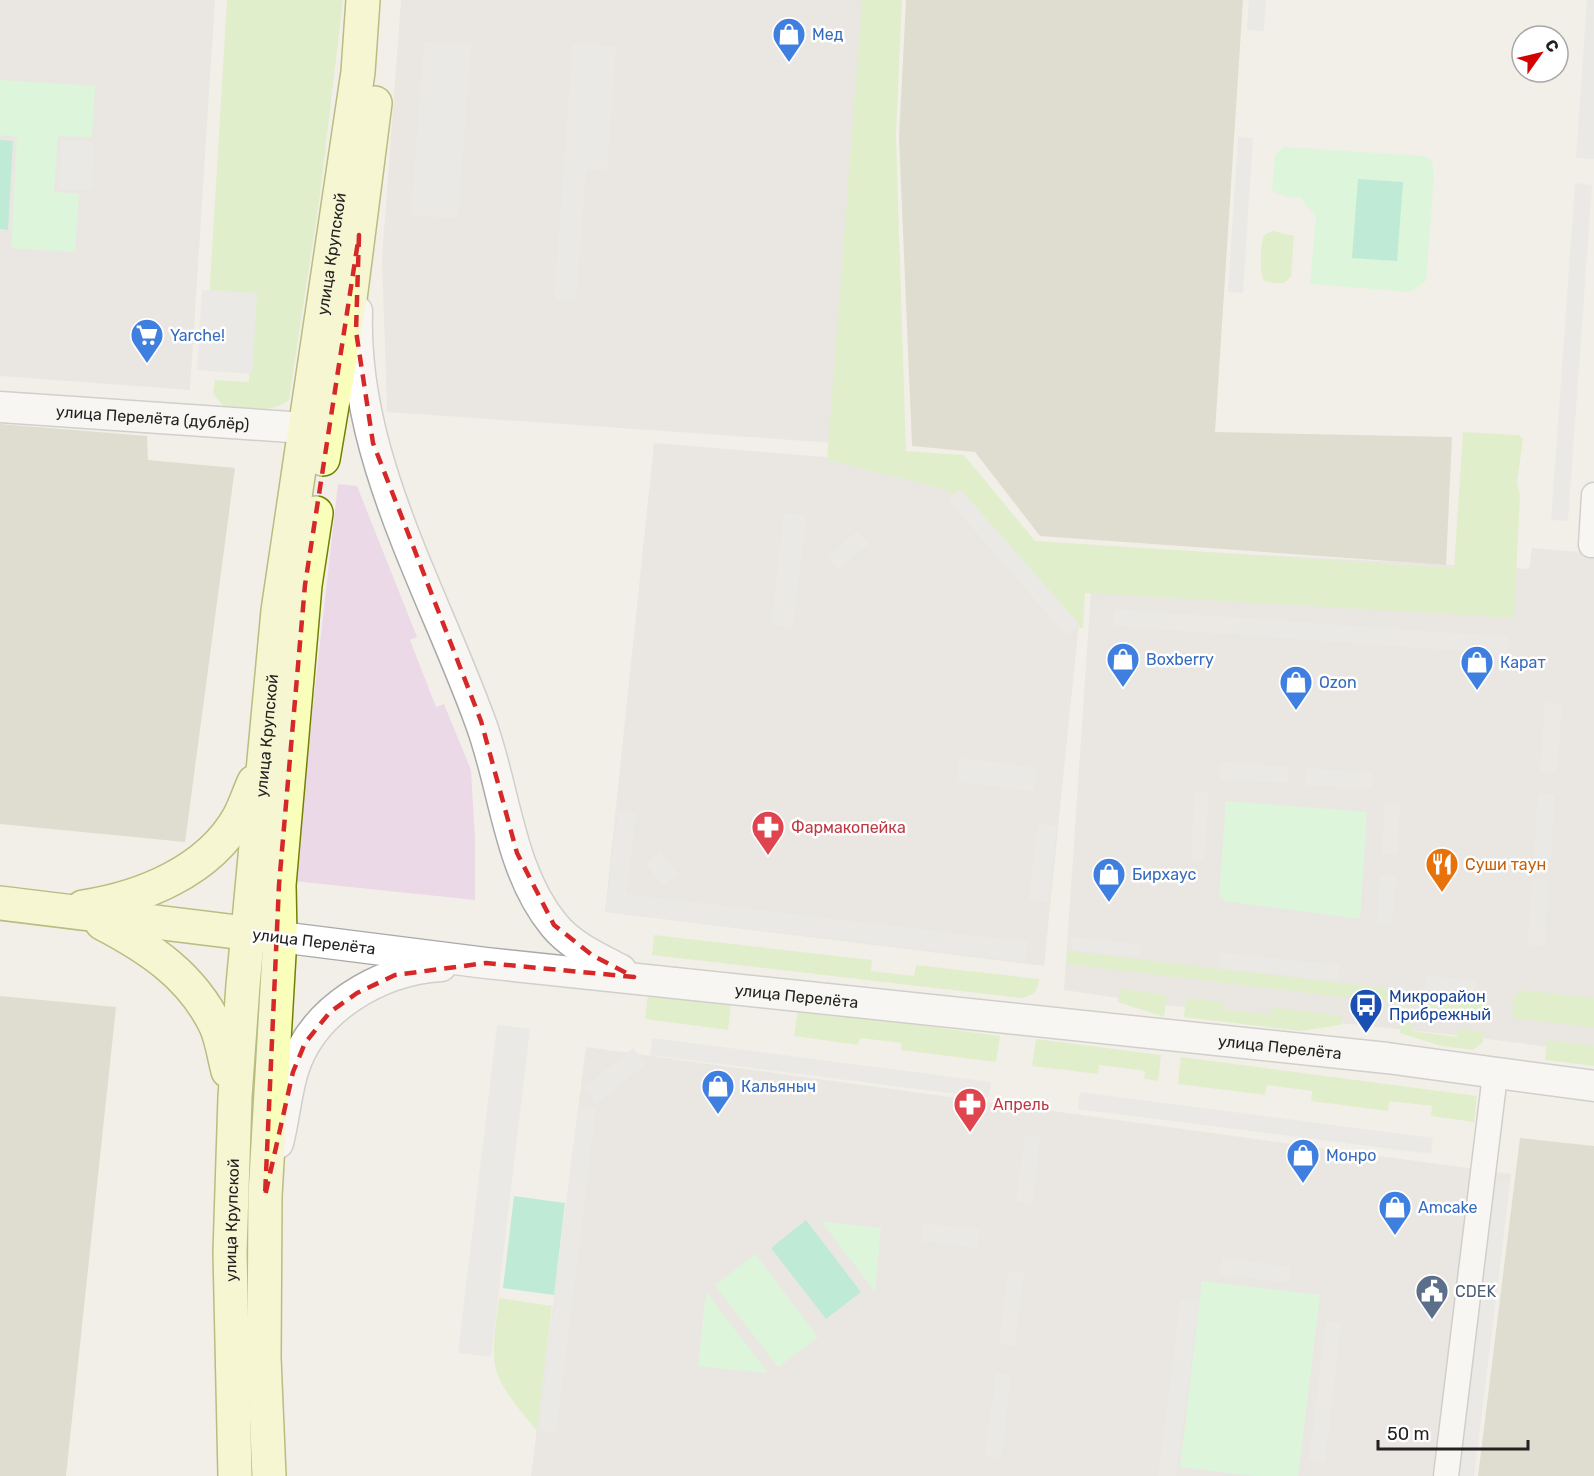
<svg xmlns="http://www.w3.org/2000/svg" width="1594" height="1476" font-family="Rubik,sans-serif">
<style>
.residential{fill:#e0dede}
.industrial{fill:#ecd9e8}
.construction{fill:#c8c8b2}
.grass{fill:#cceeac}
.park{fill:#c4fdc9}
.pitch{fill:#82e5bf}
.parking{fill:#e2e2e2}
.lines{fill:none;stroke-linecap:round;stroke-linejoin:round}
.minor-casing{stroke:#a9a9a9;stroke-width:27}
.tertiary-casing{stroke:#a9a9a9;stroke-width:33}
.secondary-casing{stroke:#738100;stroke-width:36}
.minor{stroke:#fff;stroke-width:24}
.tertiary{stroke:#fff;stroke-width:30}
.secondary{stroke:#fafebb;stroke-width:33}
.marked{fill:none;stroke:#d62828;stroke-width:4.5;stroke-dasharray:12 8;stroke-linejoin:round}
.labels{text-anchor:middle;stroke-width:5;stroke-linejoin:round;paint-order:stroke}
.shop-label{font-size:16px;fill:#366cbe;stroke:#fff;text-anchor:start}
.street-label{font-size:16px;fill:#222;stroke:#fff}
.health-label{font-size:16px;fill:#be3a42;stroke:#fff;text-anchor:start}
.food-label{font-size:16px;fill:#c56008;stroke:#fff;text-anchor:start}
.transit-label{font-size:16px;fill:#164399;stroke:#fff;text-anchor:start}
.service-label{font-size:16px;fill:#4e5e75;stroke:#fff;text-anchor:start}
</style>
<rect width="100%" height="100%" fill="#f2efe8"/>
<g class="residential">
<path d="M 0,0 L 215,0 L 190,390 L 0,376 Z"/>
<path d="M 401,0 L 893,0 L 864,445 L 387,412 L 382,258 Z"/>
<path d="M 654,443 L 862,460 L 961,486 L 1079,622 L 1044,966 L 605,912 Z"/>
<path d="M 1094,546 L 1529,569 L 1532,548 L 1594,553 L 1594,1053 L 1465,1036 L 1165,1005 L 1064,990 Z"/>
<path d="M 586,1047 L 1511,1174 L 1474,1476 L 531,1476 Z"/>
</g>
<path class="industrial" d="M 338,484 L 357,486 L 417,637 L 410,640 L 436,707 L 444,704 L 471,770 L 475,838 L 475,900 L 293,881 Z"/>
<g class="construction">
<path d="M 906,0 L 1243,0 L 1215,432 L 1452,437 L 1446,565 L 1040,536 L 975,452 L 912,446 L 899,137 Z"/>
<path d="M 0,424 L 147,436 L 148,460 L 235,468 L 185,842 L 0,824 Z"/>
<path d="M 0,996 L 116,1007 L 66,1476 L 0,1476 Z"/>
<path d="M 1520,1138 L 1594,1146 L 1594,1476 L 1478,1476 Z"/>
</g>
<g class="grass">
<path d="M 227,0 L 343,0 L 320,195 L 289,400 C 270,415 247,409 224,407 L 213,393 L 215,380 L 249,382 L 253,304 L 209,301 Z"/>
<path d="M 862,0 L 902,0 L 896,136 L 906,451 L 964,455 L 1035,541 L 1454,568 L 1463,432 L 1519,435 L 1523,439 L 1517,483 L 1520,496 L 1514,618 L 1085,593 L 1083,628 L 1066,626 L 948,490 L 827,460 Z"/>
<path d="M 1273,231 L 1294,236 L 1291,277 L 1284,283 C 1278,283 1269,284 1264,280 C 1259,276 1260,241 1264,236 C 1266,234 1270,232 1273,231 Z"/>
<path d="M 654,935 L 872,960 L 871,971 L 914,976 L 916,965 L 1039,979 C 1038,992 1033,996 1021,998 L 652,955 Z"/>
<path d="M 1068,951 L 1485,1000 L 1484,1014 L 1066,964 Z"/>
<path d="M 1120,989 L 1167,995 L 1164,1017 L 1118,1002 Z"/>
<path d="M 1521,990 L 1594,998 L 1594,1028 L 1512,1018 L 1514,997 Z"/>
<path d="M 648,993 L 731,1004 L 728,1030 L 645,1019 Z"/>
<path d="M 1186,998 L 1223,1002 L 1222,1009 L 1270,1015 L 1272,1007 L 1342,1016 L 1341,1025 L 1300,1031 L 1184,1017 Z"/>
<path d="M 798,1009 L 1000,1036 L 996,1062 L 901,1050 L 902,1043 L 860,1038 L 858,1045 L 794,1036 Z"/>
<path d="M 1401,1022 L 1412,1024 L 1412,1031 L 1457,1037 L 1458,1029 L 1484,1032 L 1483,1042 L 1473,1050 L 1441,1046 L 1400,1033 Z"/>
<path d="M 1036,1039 L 1161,1055 L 1158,1081 L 1144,1079 L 1145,1071 L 1099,1065 L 1098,1074 L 1032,1066 Z"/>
<path d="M 1547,1040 L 1594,1046 L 1594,1066 L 1545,1060 Z"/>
<path d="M 1181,1057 L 1477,1096 L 1474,1122 L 1431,1116 L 1432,1106 L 1389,1101 L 1388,1111 L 1311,1101 L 1312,1091 L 1267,1085 L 1265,1095 L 1178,1084 Z"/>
<path d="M 499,1298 L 552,1306 L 537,1431 C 489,1373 489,1372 499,1298 Z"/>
</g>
<g class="park">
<path d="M 0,80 L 95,86 L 92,137 L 58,136 L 54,192 L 79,194 L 75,252 L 11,248 L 17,137 L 0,135 Z"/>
<path d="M 1284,147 L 1425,156 L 1432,161 L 1434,177 L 1426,281 L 1410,292 L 1310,284 L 1316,217 L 1300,197 L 1289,198 L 1272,191 L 1275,155 Z"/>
<path d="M 1226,801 L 1367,812 L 1360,919 L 1225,901 L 1219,896 Z"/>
<path d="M 822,1222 L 881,1228 L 875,1292 Z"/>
<path d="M 755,1254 L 818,1337 L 778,1367 L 715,1285 Z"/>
<path d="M 1202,1281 L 1320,1295 L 1298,1476 L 1254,1476 L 1180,1467 Z"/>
<path d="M 706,1292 L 768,1373 L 698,1366 Z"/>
</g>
<g class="pitch">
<path d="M 0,140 L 13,141 L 8,230 L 0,229 Z"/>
<path d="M 1358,179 L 1403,182 L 1397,261 L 1352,258 Z"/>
<path d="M 514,1196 L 565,1203 L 554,1295 L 503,1288 Z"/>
<path d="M 806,1220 L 861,1292 L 826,1319 L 771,1248 Z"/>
</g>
<g class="parking">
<path d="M 1249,0 L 1266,0 L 1264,31 L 1247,30 Z"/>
<path d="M 1587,0 L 1594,0 L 1594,159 L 1576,158 Z"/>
<path d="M 424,42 L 471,45 L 458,219 L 411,215 Z"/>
<path d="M 573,43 L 616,46 L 607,171 L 586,170 L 576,301 L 554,299 Z"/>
<path d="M 1238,137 L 1253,138 L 1243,293 L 1228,292 Z"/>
<path d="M 62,140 L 94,142 L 92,190 L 59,189 Z"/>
<path d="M 1575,183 L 1592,185 L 1568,521 L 1551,520 Z"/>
<path d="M 202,290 L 257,293 L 252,374 L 197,370 Z"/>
<path d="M 960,489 L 1080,625 L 1067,636 L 948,500 Z"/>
<path d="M 784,513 L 806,516 L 793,628 L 771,625 Z"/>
<path d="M 857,531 L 869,544 L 838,570 L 827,557 Z"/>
<path d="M 1114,609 L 1509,637 L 1507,654 L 1113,626 Z"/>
<path d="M 1545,702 L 1562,704 L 1557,772 L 1540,771 Z"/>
<path d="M 959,758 L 1037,768 L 1034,791 L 956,782 Z"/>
<path d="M 1221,762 L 1289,767 L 1288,783 L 1220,779 Z"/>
<path d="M 1306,768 L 1372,773 L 1371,789 L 1305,785 Z"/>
<path d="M 1195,792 L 1209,793 L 1204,861 L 1191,860 Z"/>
<path d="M 1538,794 L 1555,795 L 1551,858 L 1534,857 Z"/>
<path d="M 1385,803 L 1400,805 L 1397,854 L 1382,853 Z"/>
<path d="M 618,812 L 636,814 L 626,894 L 1028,942 L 1025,962 L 606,911 Z"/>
<path d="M 1038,824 L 1057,826 L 1048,902 L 1029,900 Z"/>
<path d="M 660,851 L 678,875 L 663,886 L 645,863 Z"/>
<path d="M 1380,875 L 1396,876 L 1392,925 L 1377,924 Z"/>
<path d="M 1532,879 L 1549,880 L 1545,946 L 1528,945 Z"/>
<path d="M 1072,937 L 1141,944 L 1139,957 L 1071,950 Z"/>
<path d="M 1221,953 L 1340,965 L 1338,981 L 1220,968 Z"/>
<path d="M 1426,975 L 1476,981 L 1474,997 L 1424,992 Z"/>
<path d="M 497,1025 L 530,1029 L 491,1357 L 458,1353 Z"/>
<path d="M 652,1038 L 991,1082 L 989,1098 L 650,1055 Z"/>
<path d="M 633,1048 L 646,1064 L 596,1105 L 583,1088 Z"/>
<path d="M 1080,1092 L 1433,1138 L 1431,1154 L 1078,1109 Z"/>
<path d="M 578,1107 L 596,1109 L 556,1433 L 539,1431 Z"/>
<path d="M 1025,1135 L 1040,1137 L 1033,1204 L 1016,1202 Z"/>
<path d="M 1494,1182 L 1510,1184 L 1474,1476 L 1458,1476 Z"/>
<path d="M 924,1223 L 980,1230 L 977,1248 L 921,1241 Z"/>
<path d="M 1222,1258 L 1291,1267 L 1289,1283 L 1220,1274 Z"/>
<path d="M 1008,1271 L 1024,1273 L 1015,1346 L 999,1344 Z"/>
<path d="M 1181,1298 L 1199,1300 L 1176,1476 L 1158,1476 Z"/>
<path d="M 1326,1321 L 1341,1323 L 1325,1462 L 1309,1460 Z"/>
<path d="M 996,1373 L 1011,1375 L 1002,1458 L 985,1456 Z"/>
</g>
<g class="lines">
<defs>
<g id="minor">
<path d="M 1594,495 L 1591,545 L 1594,545"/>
<path d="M 1446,1476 L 1495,1075"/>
</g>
<g id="tertiary">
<path d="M 357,311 C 352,455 432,589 480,721 C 505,787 508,869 554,925 C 571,946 598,958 621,970"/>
<path id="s1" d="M 0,407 L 305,428"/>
<path id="s2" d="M 280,937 L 486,963 L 1387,1058 L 1594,1086"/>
<path d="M 278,1143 C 284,1120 286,1094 293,1071 C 312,1009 379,970 441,966"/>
</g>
<g id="secondary">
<path d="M 323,459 L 350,299 L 375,103"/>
<path d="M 0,903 L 269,936"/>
<path d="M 83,907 C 142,898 209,871 239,817 C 245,806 249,793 254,782"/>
<path d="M 102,923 C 150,948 192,976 216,1026 C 222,1040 224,1056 228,1071"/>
<path id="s3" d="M 235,1476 L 230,1252 L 235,1097 L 243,985 L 278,611 L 358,72 L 363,0"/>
<path d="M 269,1476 L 264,1358 L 265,1196 L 280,937 L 279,885 L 305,585 L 316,513"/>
</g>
</defs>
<use href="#minor" class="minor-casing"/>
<use href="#tertiary" class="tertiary-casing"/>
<use href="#secondary" class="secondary-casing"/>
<use href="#minor" class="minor"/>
<use href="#tertiary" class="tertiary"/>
<use href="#secondary" class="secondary"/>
</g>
<path d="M0 0H1594V1476H0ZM 359,235 L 356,331 L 373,443 L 481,721 L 517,853 L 554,925 L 592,955 L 634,977 L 486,963 L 395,975 L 357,993 L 330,1012 L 305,1043 L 293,1072 L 265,1196 L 279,885 L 305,585 Z" fill="#f2efe8" fill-opacity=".55" fill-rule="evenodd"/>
<path class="marked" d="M 359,235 L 356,331 L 373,443 L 481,721 L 517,853 L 554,925 L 592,955 L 634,977 L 486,963 L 395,975 L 357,993 L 330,1012 L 305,1043 L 293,1072 L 265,1196 L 279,885 L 305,585 Z"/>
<defs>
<symbol id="shop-pin" viewBox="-11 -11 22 30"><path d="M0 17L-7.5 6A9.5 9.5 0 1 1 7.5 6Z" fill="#3f7fe0" stroke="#fff"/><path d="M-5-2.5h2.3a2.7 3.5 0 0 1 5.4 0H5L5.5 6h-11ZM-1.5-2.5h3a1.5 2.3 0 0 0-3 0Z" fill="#fff"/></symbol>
<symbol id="supermarket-pin" viewBox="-11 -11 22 30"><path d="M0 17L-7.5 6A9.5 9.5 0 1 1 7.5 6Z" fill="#3f7fe0" stroke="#fff"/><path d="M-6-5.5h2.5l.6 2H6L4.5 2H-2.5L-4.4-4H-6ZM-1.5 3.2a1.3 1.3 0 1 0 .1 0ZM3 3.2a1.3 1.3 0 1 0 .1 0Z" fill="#fff"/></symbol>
<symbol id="pharmacy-pin" viewBox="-11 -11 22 30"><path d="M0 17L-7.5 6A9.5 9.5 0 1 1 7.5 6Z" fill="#e0444e" stroke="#fff"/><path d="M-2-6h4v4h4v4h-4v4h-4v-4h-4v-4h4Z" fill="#fff"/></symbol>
<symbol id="restaurant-pin" viewBox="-11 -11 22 30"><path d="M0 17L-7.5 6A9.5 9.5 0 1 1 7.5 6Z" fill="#e8710a" stroke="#fff"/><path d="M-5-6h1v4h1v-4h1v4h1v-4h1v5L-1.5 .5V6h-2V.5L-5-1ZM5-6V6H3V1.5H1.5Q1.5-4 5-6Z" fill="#fff"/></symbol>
<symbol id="bus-pin" viewBox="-11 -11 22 30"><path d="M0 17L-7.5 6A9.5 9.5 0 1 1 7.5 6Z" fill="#1a4fb4" stroke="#fff"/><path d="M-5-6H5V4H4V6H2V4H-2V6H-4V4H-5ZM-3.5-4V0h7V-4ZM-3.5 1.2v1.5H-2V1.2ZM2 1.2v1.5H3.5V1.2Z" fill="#fff"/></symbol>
<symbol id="civic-pin" viewBox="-11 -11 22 30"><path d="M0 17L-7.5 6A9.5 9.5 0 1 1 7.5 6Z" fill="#5c6f8a" stroke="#fff"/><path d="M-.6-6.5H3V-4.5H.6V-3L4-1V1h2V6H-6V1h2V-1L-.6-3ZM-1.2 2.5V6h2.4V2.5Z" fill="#fff"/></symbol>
</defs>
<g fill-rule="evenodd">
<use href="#shop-pin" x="770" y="15" width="38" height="52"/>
<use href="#supermarket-pin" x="128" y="316" width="38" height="52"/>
<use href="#shop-pin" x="1104" y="640" width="38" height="52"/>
<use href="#shop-pin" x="1458" y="643" width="38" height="52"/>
<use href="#shop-pin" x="1277" y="663" width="38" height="52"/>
<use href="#pharmacy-pin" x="749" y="808" width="38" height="52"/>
<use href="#restaurant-pin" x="1423" y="845" width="38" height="52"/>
<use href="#shop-pin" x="1090" y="855" width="38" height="52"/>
<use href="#bus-pin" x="1347" y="986" width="38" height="52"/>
<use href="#shop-pin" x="699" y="1067" width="38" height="52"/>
<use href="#pharmacy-pin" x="951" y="1085" width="38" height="52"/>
<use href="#shop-pin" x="1284" y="1136" width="38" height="52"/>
<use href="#shop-pin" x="1376" y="1188" width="38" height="52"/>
<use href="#civic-pin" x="1413" y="1272" width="38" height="52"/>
</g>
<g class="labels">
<g class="shop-label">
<text x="812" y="40">Мед</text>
<text x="170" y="341">Yarche!</text>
<text x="1146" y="665">Boxberry</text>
<text x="1500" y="668">Карат</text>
<text x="1319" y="688">Ozon</text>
<text x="1132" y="880">Бирхаус</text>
<text x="741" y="1092">Кальяныч</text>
<text x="1326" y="1161">Монро</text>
<text x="1418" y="1213">Amcake</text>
</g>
<g class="street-label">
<text dy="6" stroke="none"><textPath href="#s3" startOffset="1228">улица Крупской</textPath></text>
<text dy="6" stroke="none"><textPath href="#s1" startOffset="153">улица Перелёта (дублёр)</textPath></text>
<text dy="6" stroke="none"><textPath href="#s3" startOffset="742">улица Крупской</textPath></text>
<text transform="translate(314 941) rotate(7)" y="6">улица Перелёта</text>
<text dy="6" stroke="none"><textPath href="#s2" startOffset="520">улица Перелёта</textPath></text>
<text dy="6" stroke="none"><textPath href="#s2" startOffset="1006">улица Перелёта</textPath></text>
<text dy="6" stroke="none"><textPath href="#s3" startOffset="256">улица Крупской</textPath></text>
</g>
<g class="health-label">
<text x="791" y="833">Фармакопейка</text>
<text x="993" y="1110">Апрель</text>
</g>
<g class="food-label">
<text x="1465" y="870">Суши таун</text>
</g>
<g class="transit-label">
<text x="1389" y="1002">Микрорайон<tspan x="1389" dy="18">Прибрежный</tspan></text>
</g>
<g class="service-label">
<text x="1455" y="1297">CDEK</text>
</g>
</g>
<g transform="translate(1540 54) rotate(56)"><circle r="28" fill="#ffffff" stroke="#a7a7a7" stroke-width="1.5"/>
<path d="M0-4.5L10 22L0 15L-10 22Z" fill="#d30100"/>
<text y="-9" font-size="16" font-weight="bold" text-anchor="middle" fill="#222222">С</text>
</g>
<path d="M1378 1440v9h150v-9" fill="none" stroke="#222222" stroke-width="3"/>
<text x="1387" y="1440" font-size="18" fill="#222222" stroke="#ffffff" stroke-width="4.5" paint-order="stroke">50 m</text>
</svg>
